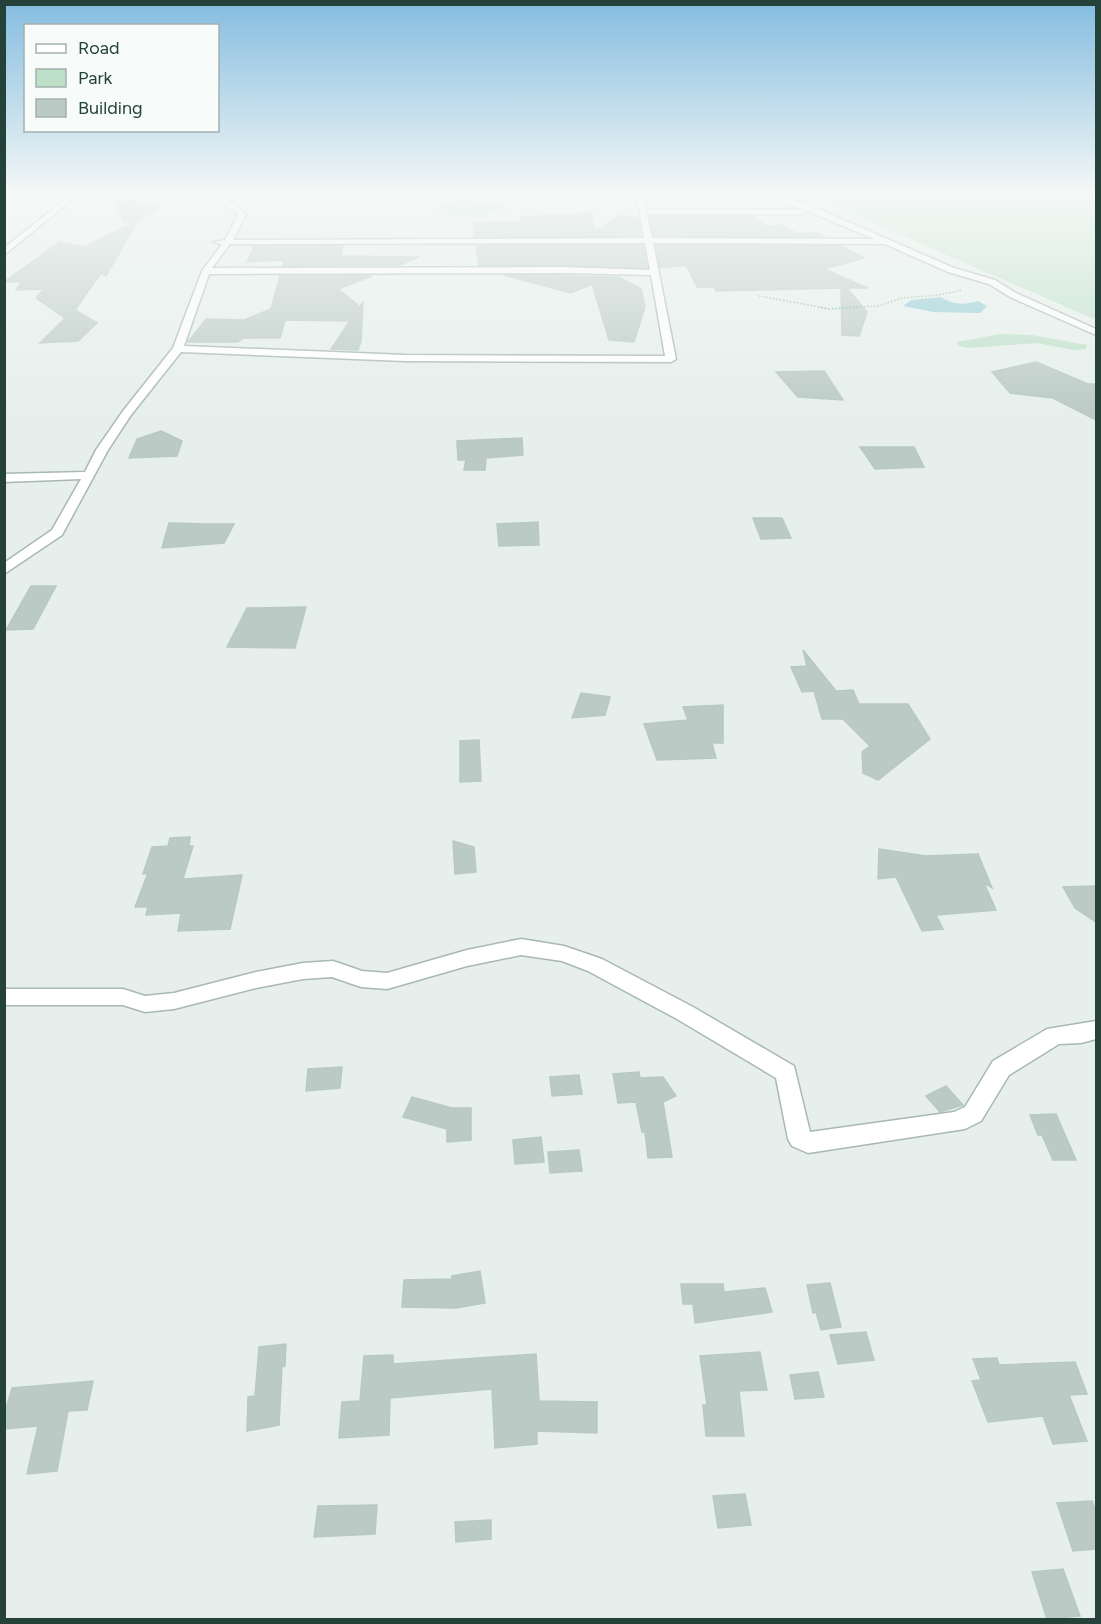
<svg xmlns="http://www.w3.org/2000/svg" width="1101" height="1624" font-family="Figtree,sans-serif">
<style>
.green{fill:#bfe0c8}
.water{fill:#8ec9d4}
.building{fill:#bbcac4;stroke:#b8c9c2;stroke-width:1.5}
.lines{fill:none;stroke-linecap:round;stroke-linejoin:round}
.street-casing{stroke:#a8b8b2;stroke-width:3}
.path-far1{stroke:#86b3a5;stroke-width:1.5;stroke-dasharray:1.5 2;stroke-linecap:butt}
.path{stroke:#86b3a5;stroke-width:2;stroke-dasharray:1.5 2;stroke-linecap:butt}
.street{fill:#fff;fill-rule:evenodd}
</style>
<rect width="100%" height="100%" fill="#e6efeb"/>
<g class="green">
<path d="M 817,192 L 1096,192 L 1096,320 L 837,207 Z"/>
<path d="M 463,201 L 504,204 L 500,210 C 479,218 456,219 435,210 L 443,205 Z"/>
<path d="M 1000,334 L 1032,335 L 1087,345 L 1086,349 L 1073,350 L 1037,343 L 968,348 L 959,346 L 957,342 Z"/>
</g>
<path class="water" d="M 941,297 C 954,305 963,305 978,301 L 987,306 L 980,313 L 934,312 L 903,306 L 911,300 Z"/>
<g class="building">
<path d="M 113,196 L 159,207 L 137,222 L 106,276 L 101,273 L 75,310 L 97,323 L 78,341 L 40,343 L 65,318 L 36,298 L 44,289 L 16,290 L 22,282 L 4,282 L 60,242 L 84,247 L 136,222 L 124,222 Z"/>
<path d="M 591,213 L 595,231 L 620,215 L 638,218 L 641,236 L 475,237 L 473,223 L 523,222 L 521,217 Z"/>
<path d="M 650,216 L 752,216 L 766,226 L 781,225 L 798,234 L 816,232 L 824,237 L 654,236 Z"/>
<path d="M 643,245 L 647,268 L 479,265 L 476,246 Z"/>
<path d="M 656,245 L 842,246 L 864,258 L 824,269 L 868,288 L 847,288 L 867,312 L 859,336 L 842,335 L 841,288 L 716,291 L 714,287 L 697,287 L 686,265 L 660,268 Z"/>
<path d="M 252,246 L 343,246 L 341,256 L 419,257 L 399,265 L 283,266 L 284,260 L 247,262 L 253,249 Z"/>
<path d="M 503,275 L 619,277 L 641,289 L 645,307 L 634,342 L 609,340 L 592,284 L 571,293 Z"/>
<path d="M 280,276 L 372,276 L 338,289 L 358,305 L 358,309 L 363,302 L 361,341 L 358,350 L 331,349 L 350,321 L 285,320 L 280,338 L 243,338 L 238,342 L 188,342 L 206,319 L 244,320 L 271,309 Z"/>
<path d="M 1036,362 L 1088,384 L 1096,384 L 1096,420 L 1053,398 L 1010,393 L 992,372 Z"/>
<path d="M 824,371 L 843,400 L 798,397 L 776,372 Z"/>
<path d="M 161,431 L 182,441 L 177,456 L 129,458 L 137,439 Z"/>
<path d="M 522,438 L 523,455 L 486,458 L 485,470 L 464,470 L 466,460 L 458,460 L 457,441 Z"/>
<path d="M 860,447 L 914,447 L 924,467 L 875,469 Z"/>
<path d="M 753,518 L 782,518 L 791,538 L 761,539 Z"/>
<path d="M 538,522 L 539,545 L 499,546 L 497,524 Z"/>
<path d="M 169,523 L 208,524 L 234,524 L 224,543 L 162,548 Z"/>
<path d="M 31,586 L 56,586 L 33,629 L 6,630 Z"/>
<path d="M 306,607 L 295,648 L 227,647 L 247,608 Z"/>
<path d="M 803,650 L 836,691 L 853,690 L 859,704 L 908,704 L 930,739 L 878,780 L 863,773 L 862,752 L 870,746 L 843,719 L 822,719 L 814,691 L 802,692 L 791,667 L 807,666 Z"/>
<path d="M 581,693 L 610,697 L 605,715 L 572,718 Z"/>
<path d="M 723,705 L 723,743 L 712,743 L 716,758 L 657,760 L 644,724 L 688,720 L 683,707 Z"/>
<path d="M 479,740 L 481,781 L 460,782 L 460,741 Z"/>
<path d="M 190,837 L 189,846 L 193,846 L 183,879 L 242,875 L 230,929 L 178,931 L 181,913 L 146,915 L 148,907 L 135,907 L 148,873 L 143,874 L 152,847 L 168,846 L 170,838 Z"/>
<path d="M 453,841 L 474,847 L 476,872 L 455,874 Z"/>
<path d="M 879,849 L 926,856 L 978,854 L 992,888 L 984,883 L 996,910 L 936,915 L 943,929 L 922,931 L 896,877 L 878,879 Z"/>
<path d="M 1096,886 L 1096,922 L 1075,908 L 1063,887 Z"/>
<path d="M 342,1067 L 340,1088 L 306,1091 L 308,1069 Z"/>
<path d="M 639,1072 L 640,1078 L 663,1077 L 676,1096 L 663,1102 L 672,1157 L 648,1158 L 645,1132 L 642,1132 L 636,1102 L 618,1103 L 613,1074 Z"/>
<path d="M 579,1075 L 582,1094 L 552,1096 L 550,1077 Z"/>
<path d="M 946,1086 L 963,1105 L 940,1112 L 926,1096 Z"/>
<path d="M 412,1097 L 452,1108 L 471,1108 L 471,1140 L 447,1142 L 447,1129 L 403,1117 Z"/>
<path d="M 1056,1114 L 1076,1160 L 1053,1160 L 1042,1135 L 1038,1135 L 1030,1115 Z"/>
<path d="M 541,1137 L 544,1162 L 515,1164 L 513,1140 Z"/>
<path d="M 579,1150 L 582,1171 L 550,1173 L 548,1152 Z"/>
<path d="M 480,1271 L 485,1303 L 456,1308 L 402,1307 L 404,1280 L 452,1279 L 452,1276 Z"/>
<path d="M 830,1283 L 841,1327 L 821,1330 L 816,1312 L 813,1313 L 807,1285 Z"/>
<path d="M 681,1284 L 723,1284 L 724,1292 L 765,1288 L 772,1312 L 695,1323 L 693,1304 L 683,1304 Z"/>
<path d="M 866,1332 L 874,1360 L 838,1364 L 830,1335 Z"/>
<path d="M 286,1344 L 285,1366 L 282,1367 L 279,1425 L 247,1431 L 248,1397 L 255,1396 L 259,1347 Z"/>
<path d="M 760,1352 L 767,1390 L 739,1391 L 744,1436 L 706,1436 L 703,1405 L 707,1405 L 700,1356 Z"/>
<path d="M 536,1354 L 539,1401 L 597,1402 L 597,1433 L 537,1431 L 537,1444 L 495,1448 L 492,1389 L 390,1398 L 389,1435 L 339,1438 L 342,1402 L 360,1401 L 364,1356 L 393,1355 L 393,1364 Z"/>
<path d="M 997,1358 L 999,1365 L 1075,1362 L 1087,1394 L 1069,1395 L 1087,1441 L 1053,1444 L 1043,1416 L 988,1422 L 972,1381 L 981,1380 L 973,1359 Z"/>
<path d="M 818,1372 L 824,1397 L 795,1399 L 790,1375 Z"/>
<path d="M 93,1381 L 87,1410 L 68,1411 L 57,1471 L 27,1474 L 38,1426 L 4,1429 L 4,1415 L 12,1388 Z"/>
<path d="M 745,1494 L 751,1525 L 718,1528 L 713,1496 Z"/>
<path d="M 1092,1501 L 1096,1512 L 1096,1549 L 1073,1551 L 1057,1503 Z"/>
<path d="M 377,1505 L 375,1534 L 314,1537 L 318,1506 Z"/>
<path d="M 491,1520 L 491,1539 L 456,1542 L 455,1522 Z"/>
<path d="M 1063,1569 L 1080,1616 L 1047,1619 L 1032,1572 Z"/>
</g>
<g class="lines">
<defs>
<g id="street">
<path d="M 74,192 L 82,192 L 4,255 L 4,248 Z"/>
<path d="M 202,192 C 217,192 237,203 246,215 L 233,240 L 644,238 L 636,192 L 643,192 L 646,210 L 803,210 L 807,212 L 803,214 L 647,214 L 652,238 L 874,239 L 803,209 L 756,192 L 766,192 L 809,205 L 954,268 L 995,280 L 1016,293 L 1096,329 L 1096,335 L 1010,297 L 989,284 L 948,272 L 885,244 L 653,243 L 676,359 L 671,362 L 405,361 L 181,352 L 131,415 L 108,450 L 62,535 L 4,574 L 4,563 L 52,530 L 81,479 L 4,482 L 4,474 L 85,472 L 96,450 L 123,411 L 173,348 L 202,271 L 222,244 L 213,242 L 225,240 L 238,215 L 234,210 ZM 645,243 L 650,270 L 563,267 L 212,268 L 230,244 ZM 563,273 L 651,275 L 665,356 L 405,355 L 184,346 L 209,274 Z"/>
<path d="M 521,939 L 564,946 L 602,959 L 693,1007 L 794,1066 L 810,1132 L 954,1112 L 965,1107 L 993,1061 L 1047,1029 L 1096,1021 L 1096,1039 L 1081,1043 L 1059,1044 L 1009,1075 L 981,1121 L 965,1129 L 808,1153 L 792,1146 L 788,1139 L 776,1078 L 677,1019 L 588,971 L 562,961 L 521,955 L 467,966 L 387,989 L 361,987 L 332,977 L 303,979 L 256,988 L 174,1009 L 145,1012 L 123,1005 L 4,1005 L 4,989 L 123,989 L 145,996 L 174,993 L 256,972 L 303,963 L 333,961 L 362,971 L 387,973 L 467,950 Z"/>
</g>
</defs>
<use href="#street" class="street-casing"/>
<g class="path-far1">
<path d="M 655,193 L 704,195"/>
<path d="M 759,296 L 826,308"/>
<path d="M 839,308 L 878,306 L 902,298 L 939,295 L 962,290"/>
</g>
<path class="path" d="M 818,307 L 829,309 L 863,307"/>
<use href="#street" class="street"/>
</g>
<linearGradient id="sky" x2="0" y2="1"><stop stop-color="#84bce0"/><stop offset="0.46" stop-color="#f4f8f6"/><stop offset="1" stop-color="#f4f8f6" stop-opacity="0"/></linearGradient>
<rect width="1101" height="419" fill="url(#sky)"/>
<rect width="1101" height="1624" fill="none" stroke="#24423a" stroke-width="12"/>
<rect x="24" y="24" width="195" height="108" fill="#f7fbf9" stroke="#a3b1ad" stroke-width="1.5"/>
<rect x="36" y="44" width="30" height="9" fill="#ffffff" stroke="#a3b1ad" stroke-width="1.5"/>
<text x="78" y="54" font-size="18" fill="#24423a">Road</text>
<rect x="36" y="69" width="30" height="18" fill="#bfe0c8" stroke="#a3b1ad" stroke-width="1.5"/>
<text x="78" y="84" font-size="18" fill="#24423a">Park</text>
<rect x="36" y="99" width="30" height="18" fill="#bbcac4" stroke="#a3b1ad" stroke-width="1.5"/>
<text x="78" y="114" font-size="18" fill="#24423a">Building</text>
</svg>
